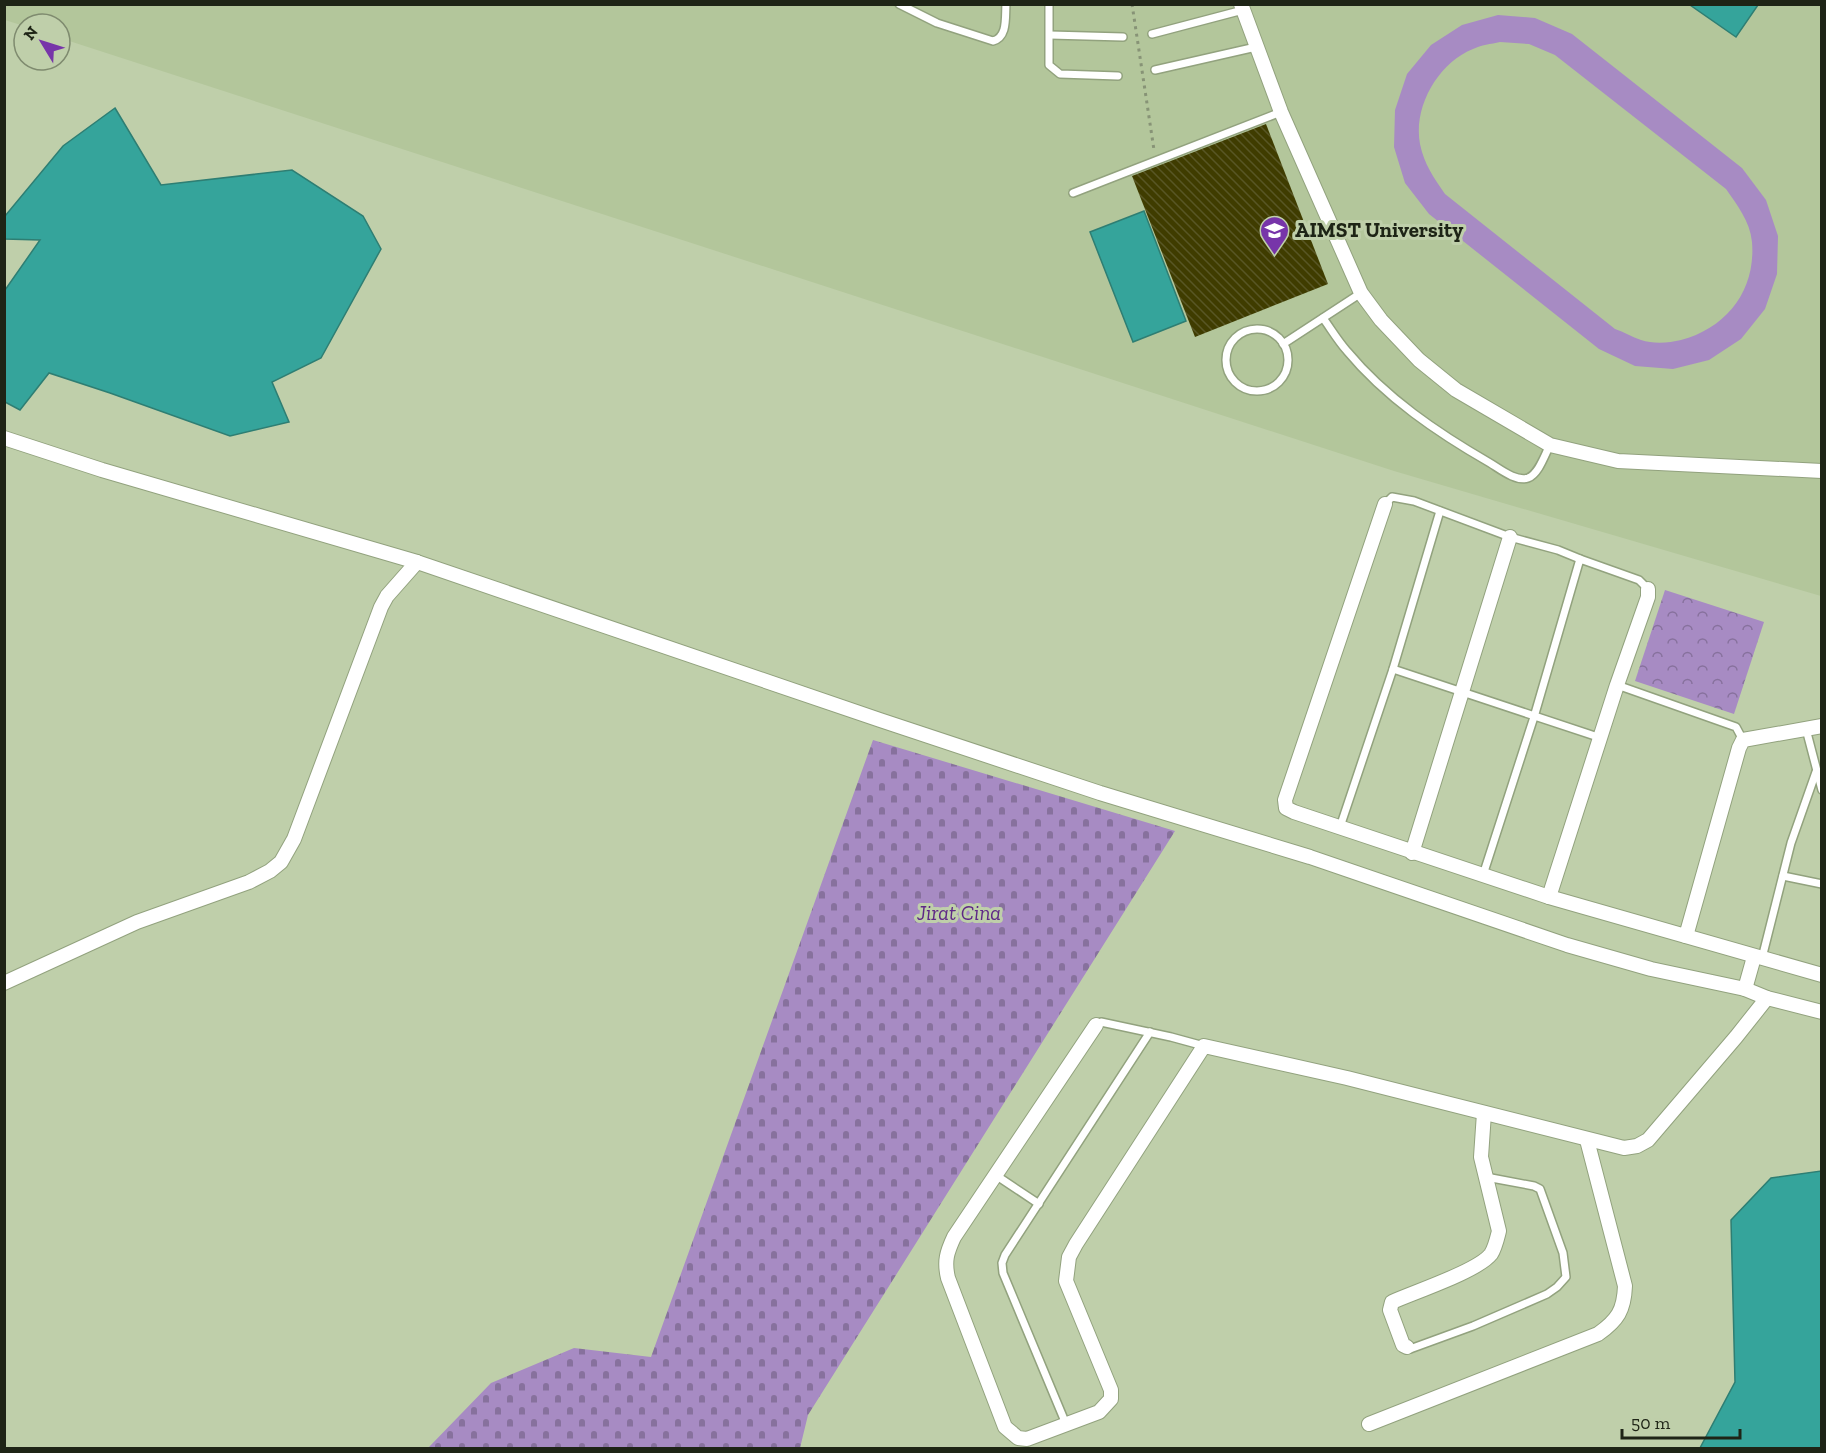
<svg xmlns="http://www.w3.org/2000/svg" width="1826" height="1453" font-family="'Zilla Slab',serif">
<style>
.built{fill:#b3c69b}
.grass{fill:#a78bc3;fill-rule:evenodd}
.cemetery{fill:url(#cemetery-stones)}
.park{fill:url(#park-crowns)}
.water{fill:#35a49b;stroke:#2e7e73;stroke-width:1.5}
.building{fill:url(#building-back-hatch)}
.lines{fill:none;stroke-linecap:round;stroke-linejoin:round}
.lane-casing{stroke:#92a27e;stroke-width:10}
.street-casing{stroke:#92a27e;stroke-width:16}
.path{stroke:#879376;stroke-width:3;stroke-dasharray:3 4.5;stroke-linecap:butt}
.lane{stroke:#fff;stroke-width:7}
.street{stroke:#fff;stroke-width:14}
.labels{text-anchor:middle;stroke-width:6;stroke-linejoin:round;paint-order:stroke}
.poi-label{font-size:21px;font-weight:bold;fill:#1e2416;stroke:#bfcfaa;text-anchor:start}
.park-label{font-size:21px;font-style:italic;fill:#5e2786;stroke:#bfcfaa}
</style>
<defs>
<pattern id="cemetery-stones" width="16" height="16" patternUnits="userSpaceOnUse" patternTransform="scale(1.5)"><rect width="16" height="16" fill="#a78bc3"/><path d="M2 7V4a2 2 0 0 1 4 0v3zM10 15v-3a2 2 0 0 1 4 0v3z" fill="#87719d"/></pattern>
<pattern id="park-crowns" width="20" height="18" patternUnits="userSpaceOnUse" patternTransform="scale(1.5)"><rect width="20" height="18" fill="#a78bc3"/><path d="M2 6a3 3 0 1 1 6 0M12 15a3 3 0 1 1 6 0" fill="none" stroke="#87719d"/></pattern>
<pattern id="building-back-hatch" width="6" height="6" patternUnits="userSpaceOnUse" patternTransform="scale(1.5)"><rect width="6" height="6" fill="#3f3c00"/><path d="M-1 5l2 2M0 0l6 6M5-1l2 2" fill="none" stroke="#585625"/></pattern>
</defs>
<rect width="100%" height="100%" fill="#bfcfaa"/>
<path class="built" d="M 5,4 L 1821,5 L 1821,596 L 1394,471 L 60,38 L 60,24 L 24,24 L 24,26 L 5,20 Z"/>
<path class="grass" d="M 1498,15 L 1535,18 L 1572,34 L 1742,168 L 1766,200 L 1778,236 L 1777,274 L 1765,309 L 1741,339 L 1709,360 L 1673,369 L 1635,366 L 1599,349 L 1429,214 L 1405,183 L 1394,147 L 1395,110 L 1407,74 L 1431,45 L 1462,25 ZM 1500,42 L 1529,44 L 1555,55 L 1726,189 C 1737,205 1750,221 1752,242 C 1756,290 1727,328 1681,340 C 1669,343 1653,344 1641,340 C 1632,337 1624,332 1615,329 L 1445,194 C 1434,178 1424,164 1420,144 C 1413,107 1438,63 1473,49 C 1481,45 1491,44 1500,42 Z"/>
<path class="cemetery" d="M 873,740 L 1175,831 L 808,1415 L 800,1448 L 428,1448 L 491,1383 L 574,1348 L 651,1357 Z"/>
<path class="park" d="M 1665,590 L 1764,622 L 1734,714 L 1635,681 Z"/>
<g class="water">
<path d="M 1690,5 L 1758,5 L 1736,37 Z"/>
<path d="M 115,108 L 161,185 L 292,170 L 363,216 L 381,249 L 321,358 L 272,382 L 289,422 L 230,436 L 110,393 L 49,373 L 20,410 L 5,402 L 5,290 L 40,240 L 5,239 L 5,216 L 63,146 Z"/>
<path d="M 1144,211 L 1186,321 L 1133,342 L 1090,232 Z"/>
<path d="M 1821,1171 L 1821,1448 L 1700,1448 L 1735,1382 L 1731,1220 L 1771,1178 Z"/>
</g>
<path class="building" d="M 1266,124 L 1328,284 L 1195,337 L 1132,176 Z"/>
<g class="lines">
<defs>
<g id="lane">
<path d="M 899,4 L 937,23 L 993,41 C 1008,37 1005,17 1006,4"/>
<path d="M 1049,4 L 1049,65 L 1060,74 L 1118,76"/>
<path d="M 1152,34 L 1243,10"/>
<path d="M 1050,35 L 1123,37"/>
<path d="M 1155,70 L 1256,47"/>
<path d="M 1073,193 L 1281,112"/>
<path d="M 1323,318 C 1331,329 1338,341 1347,351 C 1386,398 1438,433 1490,463 C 1500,469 1516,482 1528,478 C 1539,474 1545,454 1550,445"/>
<circle cx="1257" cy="360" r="31"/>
<path d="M 1283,344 L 1361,293"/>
<path d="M 1385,504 L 1392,497 L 1414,501 L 1510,537 L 1558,550 L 1580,559"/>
<path d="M 1393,669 L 1601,738"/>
<path d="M 1617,685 L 1736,727 L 1743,740"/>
<path d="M 1806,729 L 1822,790"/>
<path d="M 1340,827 L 1393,669 L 1440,511"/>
<path d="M 1483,875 L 1534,717 L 1580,559 L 1639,580 L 1648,589"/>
<path d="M 1783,876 L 1822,884"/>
<path d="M 1762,958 L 1791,843 L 1816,772"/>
<path d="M 1096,1025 L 1101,1022 L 1171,1037 L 1204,1046"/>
<path d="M 997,1176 L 1039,1204"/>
<path d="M 1407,1347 L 1410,1349 L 1473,1326 L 1547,1294 L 1557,1287 L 1566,1277 L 1563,1253 L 1540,1189 L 1534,1186 L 1486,1177"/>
<path d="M 1066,1424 L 1003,1273 L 1002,1263 L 1005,1255 L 1150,1032"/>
</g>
<g id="street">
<path d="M 1241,4 L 1281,112 L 1361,293 L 1381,320 L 1419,360 L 1456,390 L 1550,445 L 1618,461 L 1822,471"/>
<path d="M 4,438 L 102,470 L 417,562 L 880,720 L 1100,793 L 1310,857 L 1567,945 L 1651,969 L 1745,989 L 1767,998 L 1822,1012"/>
<path d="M 1385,504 L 1285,800 L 1286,808 L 1294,812 L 1549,897 L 1822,975"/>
<path d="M 1412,853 L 1510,537"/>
<path d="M 1549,897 L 1617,685 L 1648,597 L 1648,589"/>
<path d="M 1686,936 L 1739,748 L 1743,740 L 1822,726"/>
<path d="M 4,983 L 137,922 L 249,882 L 270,871 L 281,862 L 294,839 L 381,607 L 387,596 L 417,562"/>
<path d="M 1745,989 L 1754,957"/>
<path d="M 1096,1025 L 954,1237 C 947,1252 944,1261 948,1278 L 1005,1427 L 1018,1438 L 1027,1439 L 1099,1412 L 1111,1399 L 1111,1390 L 1066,1281 L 1069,1257 L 1076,1244 L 1204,1046 L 1347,1078 L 1624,1148 L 1637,1146 L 1648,1140 L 1736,1037 L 1767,998"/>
<path d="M 1407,1347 L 1403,1345 L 1390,1310 L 1392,1302 C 1414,1292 1478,1271 1491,1254 C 1495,1248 1497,1239 1499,1231 L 1481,1157 L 1484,1113"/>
<path d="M 1369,1424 L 1598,1334 C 1618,1320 1624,1310 1625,1286 L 1587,1140"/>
</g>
</defs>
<use href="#lane" class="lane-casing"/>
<use href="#street" class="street-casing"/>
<path class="path" d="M 1132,4 L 1154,150"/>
<use href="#lane" class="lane"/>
<use href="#street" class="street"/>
</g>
<defs>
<symbol id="university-pin" viewBox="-11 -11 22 30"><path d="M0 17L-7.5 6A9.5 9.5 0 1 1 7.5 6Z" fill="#7735a9" stroke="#bfcfaa"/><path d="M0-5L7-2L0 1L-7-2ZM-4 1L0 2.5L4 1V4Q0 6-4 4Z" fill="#fff"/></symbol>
</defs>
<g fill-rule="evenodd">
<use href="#university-pin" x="1258" y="214" width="33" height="45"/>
</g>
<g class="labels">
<g class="poi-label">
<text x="1295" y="237">AIMST University</text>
</g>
<g class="park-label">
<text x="959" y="920">Jirat Cina</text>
</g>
</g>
<rect width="1826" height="1453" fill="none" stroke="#1e2416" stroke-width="12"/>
<g transform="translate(42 42) rotate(308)"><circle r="28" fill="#bfcfaa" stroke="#7f8b6f" stroke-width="1.5"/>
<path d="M0-4.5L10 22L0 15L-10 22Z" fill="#7735a9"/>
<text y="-9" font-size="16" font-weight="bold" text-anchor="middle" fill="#1e2416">N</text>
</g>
<path d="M1622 1429v9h118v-9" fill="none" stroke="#1e2416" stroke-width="3"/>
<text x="1631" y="1429" font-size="18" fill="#1e2416" stroke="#bfcfaa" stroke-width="4.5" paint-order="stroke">50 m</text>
</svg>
